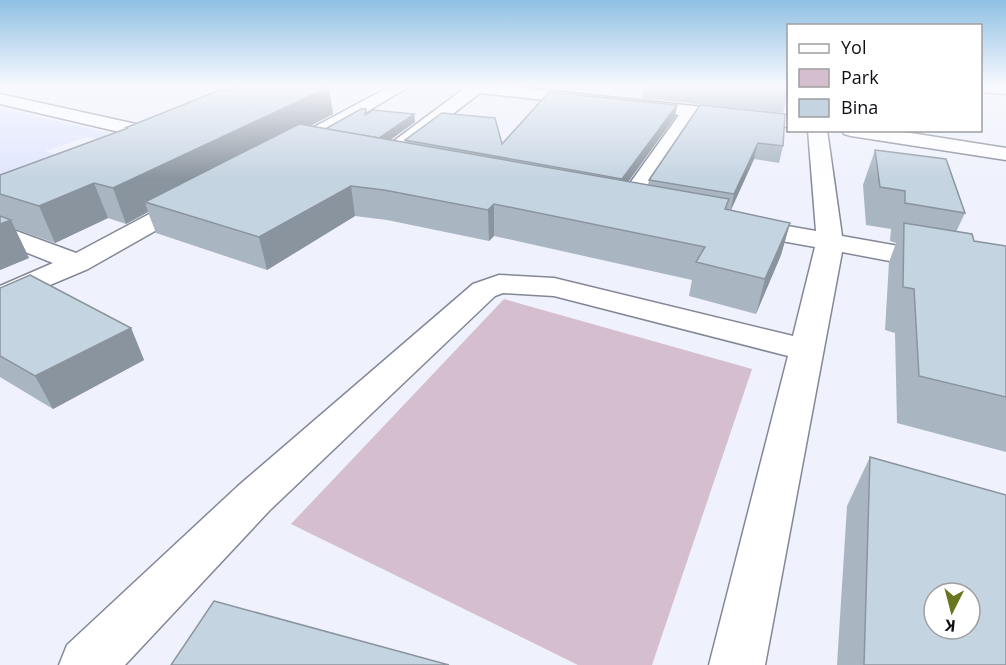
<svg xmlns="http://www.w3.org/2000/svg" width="1006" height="665" font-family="'Open Sans',sans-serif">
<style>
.built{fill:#dfe5fe}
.green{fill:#d5becd}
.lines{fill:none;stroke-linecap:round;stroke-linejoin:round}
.minor-casing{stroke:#838797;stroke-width:3}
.minor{fill:#fff;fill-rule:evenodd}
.wall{fill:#a9b6c2}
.shaded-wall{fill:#8a949e}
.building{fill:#c5d4e1;stroke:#8a949e;stroke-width:1.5;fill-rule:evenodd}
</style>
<rect width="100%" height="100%" fill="#eff1fc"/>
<path class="built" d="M 0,108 L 109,133 L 110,136 L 101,140 L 87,137 L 45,151 L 57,155 L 0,175 Z"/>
<path class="green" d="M 504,299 L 752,369 L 652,665 L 578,665 L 291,524 Z"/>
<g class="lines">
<defs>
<g id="minor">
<path d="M 391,86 L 410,86 L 328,135 L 314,135 L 311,131 L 314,127 Z"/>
<path d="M 456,86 L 506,86 L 788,116 L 788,127 L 696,117 L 636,209 L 627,211 L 618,209 L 615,204 L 679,115 L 480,93 L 393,160 L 386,162 L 379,160 L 376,156 L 379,152 L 462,90 Z"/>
<path d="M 980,86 L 1006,86 L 1006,94 L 980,92 Z"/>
<path d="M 0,94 L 145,126 L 152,128 L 155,132 L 152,136 L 145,138 L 0,104 Z"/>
<path d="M 808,130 L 827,130 L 842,236 L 1006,265 L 1006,283 L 842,252 L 765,665 L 709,665 L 788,356 L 554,296 L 503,293 L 495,296 L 270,510 L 125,665 L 59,665 L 67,645 L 238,486 L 473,284 L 499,275 L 554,278 L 793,336 L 815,247 L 742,234 L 733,231 L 729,226 L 733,221 L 742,218 L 816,231 Z"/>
<path d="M 842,130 L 892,130 L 1006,148 L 1006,160 L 851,136 L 844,134 Z"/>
<path d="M 191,194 L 199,196 L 203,201 L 199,206 L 88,269 L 0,306 L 0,286 L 53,263 L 0,242 L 0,225 L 76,253 L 183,196 Z"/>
</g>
</defs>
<use href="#minor" class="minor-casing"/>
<use href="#minor" class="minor"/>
</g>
<g class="wall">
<path d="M 644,86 L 789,86 L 789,89 L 783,113 L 642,98 Z"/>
<path d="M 329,87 L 333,114 L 310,126 L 325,129 L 366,109 L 366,114 L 414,114 L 415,122 L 390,140 L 405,143 L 405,140 L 502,144 L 677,105 L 675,117 L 628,182 L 648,185 L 649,180 L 700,105 L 783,146 L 779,163 L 754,159 L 731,210 L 790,223 L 781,255 L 756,314 L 689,296 L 692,280 L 494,236 L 489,241 L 387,220 L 355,216 L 267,270 L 156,233 L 148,212 L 126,224 L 108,218 L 55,243 L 15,229 L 29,258 L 0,270 L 0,175 L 125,129 L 125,128 L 227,91 Z"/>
<path d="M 875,150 L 965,213 L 956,232 L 974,241 L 1006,246 L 1006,452 L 897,423 L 895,333 L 885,330 L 889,262 L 896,243 L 890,241 L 891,229 L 866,225 L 863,185 Z"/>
<path d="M 0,288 L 131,328 L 144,360 L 53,409 L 0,377 Z"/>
<path d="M 870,457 L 1006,665 L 837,665 L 847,506 Z"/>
</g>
<g class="shaded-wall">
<path d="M 329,87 L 333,114 L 159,206 L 145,202 L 148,212 L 126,224 L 113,188 Z"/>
<path d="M 677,105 L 675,117 L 620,193 L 622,179 Z"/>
<path d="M 414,114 L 415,122 L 379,148 L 378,139 Z"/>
<path d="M 758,143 L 754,159 L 730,212 L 734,194 Z"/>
<path d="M 94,183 L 108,218 L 55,243 L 39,206 Z"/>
<path d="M 351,186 L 355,216 L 267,270 L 259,237 Z"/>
<path d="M 494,204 L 494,236 L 489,241 L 488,210 Z"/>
<path d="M 11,220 L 29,258 L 0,270 L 0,224 Z"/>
<path d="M 790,223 L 781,255 L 756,314 L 765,279 Z"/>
<path d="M 131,328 L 144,360 L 53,409 L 35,376 Z"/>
</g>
<g class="building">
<path d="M 240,86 L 318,86 L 329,87 L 113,188 L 94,183 L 39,206 L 0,194 L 0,175 L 128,128 L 125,128 L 220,90 L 227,91 Z"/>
<path d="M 549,92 L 677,105 L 622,179 L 405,140 L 442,113 L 495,118 L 502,144 Z"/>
<path d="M 700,105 L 785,114 L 783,146 L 758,143 L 734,194 L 649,180 Z"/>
<path d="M 361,109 L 366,109 L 365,115 L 373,110 L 414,114 L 379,138 L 325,129 Z"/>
<path d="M 299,124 L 729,199 L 725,209 L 790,223 L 765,279 L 696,262 L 705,247 L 494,204 L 488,210 L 384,190 L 351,186 L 259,237 L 145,202 Z"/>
<path d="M 875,150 L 946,159 L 965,213 L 905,203 L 905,191 L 880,187 Z"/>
<path d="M 0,216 L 11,220 L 0,224 Z"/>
<path d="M 904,223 L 972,234 L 974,241 L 1006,246 L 1006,397 L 919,376 L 914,289 L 903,287 Z"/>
<path d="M 30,275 L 131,328 L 35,376 L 0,356 L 0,288 Z"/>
<path d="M 870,457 L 1006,495 L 1006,665 L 864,665 ZM 934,593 L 970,593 L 970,629 L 934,629 Z"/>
<path d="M 214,601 L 449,665 L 171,665 Z"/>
</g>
<linearGradient id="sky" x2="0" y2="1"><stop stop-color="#8fc0e3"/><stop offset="0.48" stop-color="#f8f9fe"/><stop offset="1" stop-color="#f8f9fe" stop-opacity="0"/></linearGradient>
<rect width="1006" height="179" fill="url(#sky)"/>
<rect x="787" y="24" width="195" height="108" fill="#ffffff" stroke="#9f9fa1" stroke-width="1.5"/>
<rect x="799" y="44" width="30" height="9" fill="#ffffff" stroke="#9f9fa1" stroke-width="1.5"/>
<text x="841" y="54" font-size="18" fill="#0e0f15">Yol</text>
<rect x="799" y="69" width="30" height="18" fill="#d5becd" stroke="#9f9fa1" stroke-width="1.5"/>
<text x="841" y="84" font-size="18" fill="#0e0f15">Park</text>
<rect x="799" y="99" width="30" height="18" fill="#c5d4e1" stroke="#9f9fa1" stroke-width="1.5"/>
<text x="841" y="114" font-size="18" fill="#0e0f15">Bina</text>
<g transform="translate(952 611) rotate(186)"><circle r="28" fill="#ffffff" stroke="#9f9fa1" stroke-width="1.5"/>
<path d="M0-4.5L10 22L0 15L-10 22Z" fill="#69751f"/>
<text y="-9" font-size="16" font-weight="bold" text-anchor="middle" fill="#0e0f15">K</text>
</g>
</svg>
